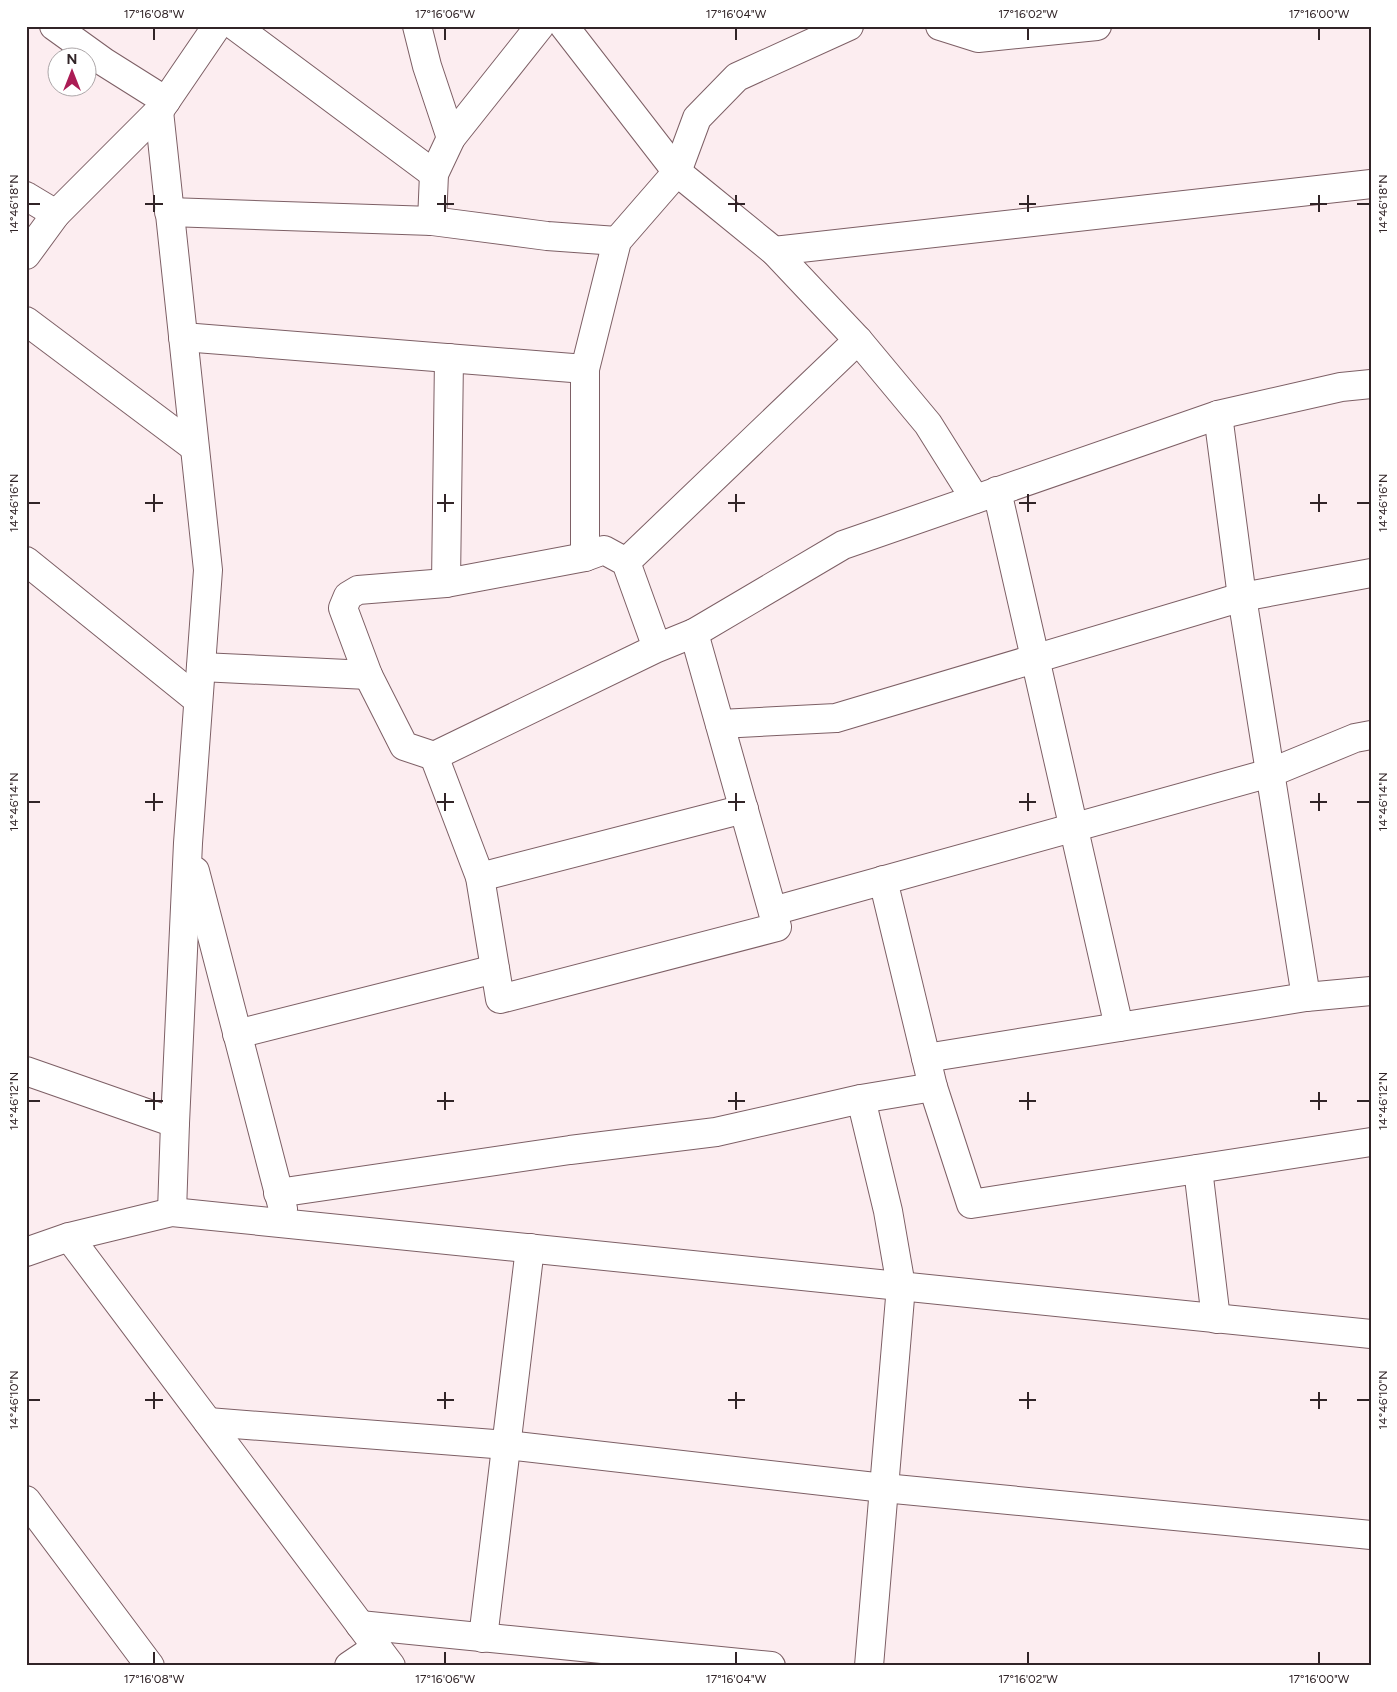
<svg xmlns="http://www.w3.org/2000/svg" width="1397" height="1692" font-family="Figtree,sans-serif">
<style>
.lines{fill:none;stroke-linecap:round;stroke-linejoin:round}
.minor-casing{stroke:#7d5f65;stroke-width:30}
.minor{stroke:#fff;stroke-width:28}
.ticks{fill:none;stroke:#312427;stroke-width:2}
.neatline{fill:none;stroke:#312427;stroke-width:2}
.ticks-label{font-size:12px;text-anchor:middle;fill:#312427}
</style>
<rect width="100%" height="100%" fill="#fcedf0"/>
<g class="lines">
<defs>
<g id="minor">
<path d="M 54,26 L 104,62 L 166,101"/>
<path d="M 235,26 L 434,174"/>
<path d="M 417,26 L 427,66 L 451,138"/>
<path d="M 564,26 L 677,172 L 774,251 L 858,340 L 928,424 L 975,499"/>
<path d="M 940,26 L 978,38 L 1097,26"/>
<path d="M 159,111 L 208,570 L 188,843 L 175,1123 L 172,1212"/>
<path d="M 26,196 L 56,214"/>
<path d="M 169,212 L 432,221 L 547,236 L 617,241"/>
<path d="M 432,221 L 434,174 L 451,138 L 540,26"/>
<path d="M 774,251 L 1371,184"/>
<path d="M 26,255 L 56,214 L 159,111 L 217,26"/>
<path d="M 26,321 L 194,447"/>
<path d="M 183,337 L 585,369"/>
<path d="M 1218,415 L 1242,597 L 1306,997"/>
<path d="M 997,491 L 1119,1027"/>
<path d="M 585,557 L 585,369 L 617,241 L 677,172 L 697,118 L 737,77 L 849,26"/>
<path d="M 26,561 L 198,700"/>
<path d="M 626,562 L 858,340"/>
<path d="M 446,583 L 449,358"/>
<path d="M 657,648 L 626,562 L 604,550 L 585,557 L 446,583 L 358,590 L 348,596 L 343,608 L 368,675 L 404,746 L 434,756 L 657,648 L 694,633 L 843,545 L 1218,415 L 1341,387 L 1371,384"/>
<path d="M 201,667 L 368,675"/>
<path d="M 720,724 L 836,718 L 1242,597 L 1371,573"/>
<path d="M 434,756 L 480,877 L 500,999 L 777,927 L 694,633"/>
<path d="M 195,871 L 283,1209"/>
<path d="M 480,877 L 744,809"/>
<path d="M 883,880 L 933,1087 L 971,1204 L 1371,1142"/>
<path d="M 773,911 L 1270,773 L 1355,738 L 1371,735"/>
<path d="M 237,1034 L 495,969"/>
<path d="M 926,1058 L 1306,997 L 1371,991"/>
<path d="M 26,1071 L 175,1123"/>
<path d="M 861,1099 L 888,1211 L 901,1286 L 869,1666"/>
<path d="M 1198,1169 L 1216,1319"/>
<path d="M 278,1193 L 570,1150 L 716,1132 L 861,1099 L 933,1087"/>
<path d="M 69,1237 L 391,1666"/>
<path d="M 26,1252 L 69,1237 L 172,1212 L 1371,1334"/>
<path d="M 208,1422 L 507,1445 L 884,1488 L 1371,1535"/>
<path d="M 26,1500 L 150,1666"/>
<path d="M 360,1625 L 771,1666"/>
<path d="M 483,1638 L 530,1248"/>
<path d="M 349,1666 L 377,1647"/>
</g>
</defs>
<use href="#minor" class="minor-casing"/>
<use href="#minor" class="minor"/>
</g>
<path class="ticks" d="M 154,28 L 154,40M 445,28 L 445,40M 736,28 L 736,40M 1028,28 L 1028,40M 1319,28 L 1319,40M 154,195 L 154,212M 445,195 L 445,212M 736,195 L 736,212M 1028,195 L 1028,212M 1319,195 L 1319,212M 28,204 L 40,204M 145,204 L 163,204M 437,204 L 454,204M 728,204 L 745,204M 1019,204 L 1036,204M 1310,204 L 1327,204M 1357,204 L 1370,204M 154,494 L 154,512M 445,494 L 445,512M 736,494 L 736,512M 1028,494 L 1028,512M 1319,494 L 1319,512M 28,503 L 40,503M 145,503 L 163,503M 437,503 L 454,503M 728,503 L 745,503M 1019,503 L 1036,503M 1310,503 L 1327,503M 1357,503 L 1370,503M 154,793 L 154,811M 445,793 L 445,811M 736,793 L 736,811M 1028,793 L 1028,811M 1319,793 L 1319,811M 28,802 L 40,802M 145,802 L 163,802M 437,802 L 454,802M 728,802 L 745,802M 1019,802 L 1036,802M 1310,802 L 1327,802M 1357,802 L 1370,802M 154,1092 L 154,1110M 445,1092 L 445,1110M 736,1092 L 736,1110M 1028,1092 L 1028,1110M 1319,1092 L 1319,1110M 28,1101 L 40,1101M 145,1101 L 163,1101M 437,1101 L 454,1101M 728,1101 L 745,1101M 1019,1101 L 1036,1101M 1310,1101 L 1327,1101M 1357,1101 L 1370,1101M 154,1392 L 154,1409M 445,1392 L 445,1409M 736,1392 L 736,1409M 1028,1392 L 1028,1409M 1319,1392 L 1319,1409M 28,1400 L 40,1400M 145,1400 L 163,1400M 437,1400 L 454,1400M 728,1400 L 745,1400M 1019,1400 L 1036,1400M 1310,1400 L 1327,1400M 1357,1400 L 1370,1400M 154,1652 L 154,1664M 445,1652 L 445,1664M 736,1652 L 736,1664M 1028,1652 L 1028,1664M 1319,1652 L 1319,1664"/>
<rect width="1397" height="1692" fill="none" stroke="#ffffff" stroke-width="55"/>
<g transform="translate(72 72)"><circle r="24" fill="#ffffff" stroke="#ada7a9"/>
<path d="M0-4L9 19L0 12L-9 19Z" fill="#ab1c55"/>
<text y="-8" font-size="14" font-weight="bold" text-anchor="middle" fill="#312427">N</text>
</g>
<rect x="28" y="28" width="1342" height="1636" class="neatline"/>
<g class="ticks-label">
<text x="154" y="18">17°16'08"W</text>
<text x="445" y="18">17°16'06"W</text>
<text x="736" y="18">17°16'04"W</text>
<text x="1028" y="18">17°16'02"W</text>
<text x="1319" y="18">17°16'00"W</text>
<text transform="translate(14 204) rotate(-90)" y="4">14°46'18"N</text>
<text transform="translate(1383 204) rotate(-90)" y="4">14°46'18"N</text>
<text transform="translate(14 503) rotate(-90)" y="4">14°46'16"N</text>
<text transform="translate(1383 503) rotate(-90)" y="4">14°46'16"N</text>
<text transform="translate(14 802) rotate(-90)" y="4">14°46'14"N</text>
<text transform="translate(1383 802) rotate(-90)" y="4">14°46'14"N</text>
<text transform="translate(14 1101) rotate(-90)" y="4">14°46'12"N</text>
<text transform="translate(1383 1101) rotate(-90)" y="4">14°46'12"N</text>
<text transform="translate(14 1400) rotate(-90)" y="4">14°46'10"N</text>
<text transform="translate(1383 1400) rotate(-90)" y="4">14°46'10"N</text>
<text x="154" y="1683">17°16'08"W</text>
<text x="445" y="1683">17°16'06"W</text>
<text x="736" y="1683">17°16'04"W</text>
<text x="1028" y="1683">17°16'02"W</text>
<text x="1319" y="1683">17°16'00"W</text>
</g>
</svg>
